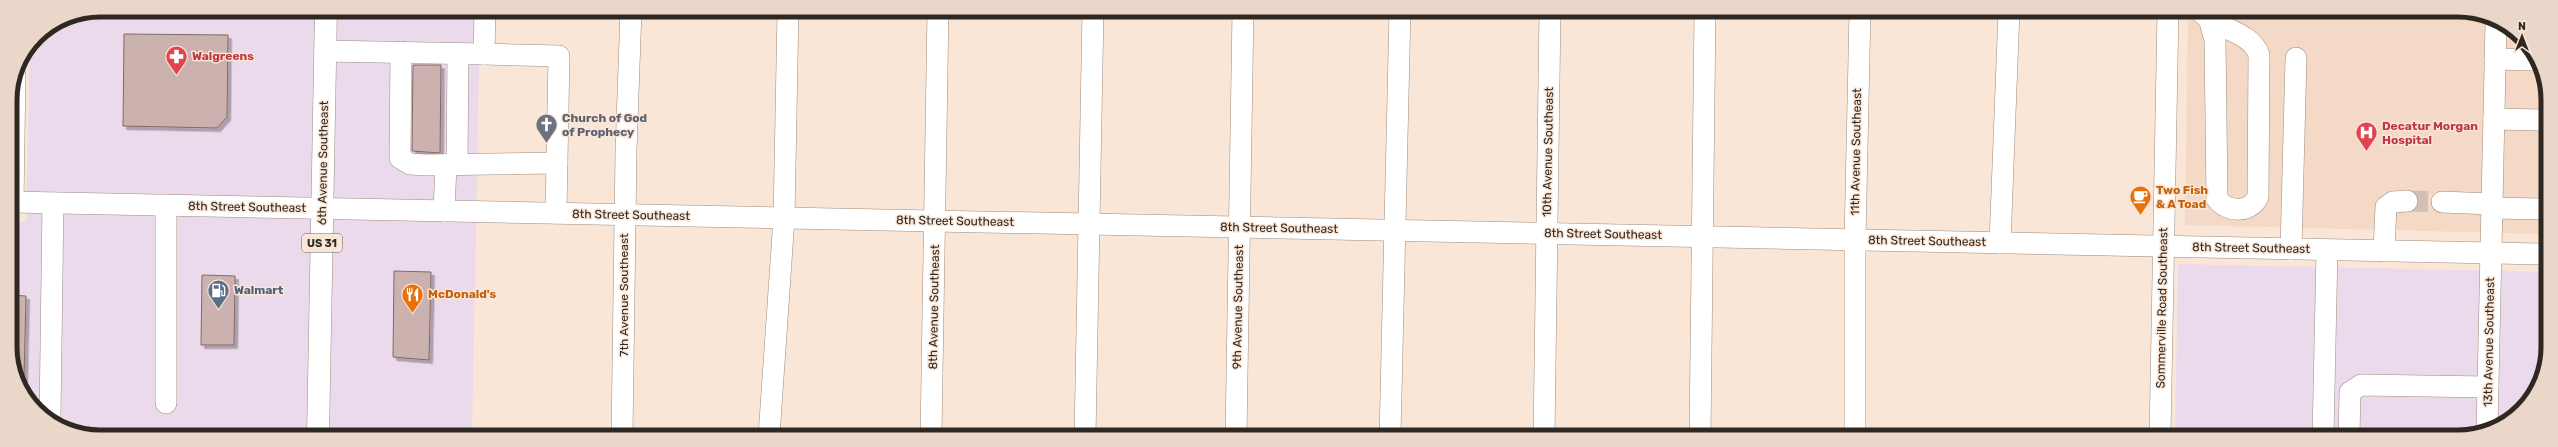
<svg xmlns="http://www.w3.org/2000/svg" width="2558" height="447" font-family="Rubik,sans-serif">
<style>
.commercial{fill:#ebdaeb}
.built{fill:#f4d9c6}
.building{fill:#cbb2ae;stroke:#806965;filter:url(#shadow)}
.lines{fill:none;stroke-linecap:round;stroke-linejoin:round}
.minor-tunnel{stroke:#d1c0b3;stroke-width:21;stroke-dasharray:21 10;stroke-linecap:butt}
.minor-casing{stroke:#9e8b7d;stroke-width:22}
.major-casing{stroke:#9e8b7d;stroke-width:23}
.minor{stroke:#fff;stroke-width:21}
.major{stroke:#fff;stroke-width:22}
.labels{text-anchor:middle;stroke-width:3;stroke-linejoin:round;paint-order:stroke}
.shield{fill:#fae6d7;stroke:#6c6158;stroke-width:1}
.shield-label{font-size:11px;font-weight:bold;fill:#2f2822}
.health-label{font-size:12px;font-weight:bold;fill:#be3a42;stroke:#fae6d7;text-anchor:start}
.worship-label{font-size:12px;font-weight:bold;fill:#5b616d;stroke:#fae6d7;text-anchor:start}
.street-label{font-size:12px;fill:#2f2822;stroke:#fae6d7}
.food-label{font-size:12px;font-weight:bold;fill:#c56008;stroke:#fae6d7;text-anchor:start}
.service-label{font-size:12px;font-weight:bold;fill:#4e5e75;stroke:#fae6d7;text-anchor:start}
.rim{fill:none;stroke:#2f2822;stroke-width:5}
</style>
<defs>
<filter id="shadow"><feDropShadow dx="3.5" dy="3.5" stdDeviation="0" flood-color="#0004"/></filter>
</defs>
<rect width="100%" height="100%" fill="#fae6d7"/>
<g class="commercial">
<path d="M 100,10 L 480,10 L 472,436 L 88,436 L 36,411 L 12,365 L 11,222 L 26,222 L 30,45 L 36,36 L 66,17 Z"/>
<path d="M 2178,264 L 2547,272 L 2547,359 L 2539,387 L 2518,415 L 2492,430 L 2459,437 L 2175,437 Z"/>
</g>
<path class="built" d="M 2188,11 L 2470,11 L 2518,32 L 2546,82 L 2547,234 L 2185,225 Z"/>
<g class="building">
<path d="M 124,34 L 228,35 L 227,117 L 217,128 L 123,126 Z"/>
<path d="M 413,65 L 441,65 L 440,153 L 412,151 Z"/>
<path d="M 394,271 L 431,272 L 429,360 L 393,357 Z"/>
<path d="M 202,275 L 235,276 L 234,345 L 201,345 Z"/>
<path d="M 11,295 L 26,296 L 24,378 L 19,378 L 12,365 Z"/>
</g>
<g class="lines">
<path class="minor-tunnel" d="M 2407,201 L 2442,202"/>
<defs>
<g id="minor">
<path d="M 485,10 L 484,54 L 559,56 L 556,213"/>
<path d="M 2201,12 C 2218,30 2251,31 2259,55 L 2258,197 C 2250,213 2228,213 2217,199 L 2215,40 L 2210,22"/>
<path d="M 325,51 L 484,54"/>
<path d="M 401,52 L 400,158 L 410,164 L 426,165 L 557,163"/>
<path d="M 2495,59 L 2534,60"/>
<path d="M 2494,119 L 2546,120"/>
<path d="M 457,164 L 458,54"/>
<path d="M 11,202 L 2547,254"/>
<path d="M 13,202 L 15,75"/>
<path d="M 2442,202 L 2492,204"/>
<path d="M 2492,208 L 2547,209"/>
<path d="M 444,211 L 446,165"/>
<path d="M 2000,243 L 2009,11"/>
<path d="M 2291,249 L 2296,58"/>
<path d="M 2384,251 L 2386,207 L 2393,202 L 2407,201"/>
<path d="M 166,403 L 166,205"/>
<path d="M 50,418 L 53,203"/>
<path d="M 2487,431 L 2496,22"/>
<path d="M 622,436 L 626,151 L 631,10"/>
<path d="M 769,436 L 784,218 L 788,10"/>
<path d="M 931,436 L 938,10"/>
<path d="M 1085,437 L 1093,10"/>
<path d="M 1236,437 L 1243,10"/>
<path d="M 1390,437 L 1400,10"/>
<path d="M 1544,437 L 1550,10"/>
<path d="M 1700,437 L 1705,11"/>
<path d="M 1855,437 L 1855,240 L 1860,11"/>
<path d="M 2160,437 L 2168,11"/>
<path d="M 2323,437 L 2327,250"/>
<path d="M 2349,437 L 2350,392 L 2361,385 L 2488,387"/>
</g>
<path id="major" d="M 318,436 L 326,10"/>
</defs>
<use href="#minor" class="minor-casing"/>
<use href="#major" class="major-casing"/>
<use href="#minor" class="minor"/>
<use href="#major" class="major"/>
</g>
<defs>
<symbol id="pharmacy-pin" viewBox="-11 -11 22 30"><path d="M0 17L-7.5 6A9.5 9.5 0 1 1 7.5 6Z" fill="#e0444e" stroke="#fae6d7"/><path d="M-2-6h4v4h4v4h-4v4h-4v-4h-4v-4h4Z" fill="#fff"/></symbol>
<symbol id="church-pin" viewBox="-11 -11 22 30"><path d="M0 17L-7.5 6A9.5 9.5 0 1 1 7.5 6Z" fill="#6b7280" stroke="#fae6d7"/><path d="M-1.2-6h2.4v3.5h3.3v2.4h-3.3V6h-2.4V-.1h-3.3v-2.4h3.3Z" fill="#fff"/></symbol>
<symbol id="hospital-pin" viewBox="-11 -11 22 30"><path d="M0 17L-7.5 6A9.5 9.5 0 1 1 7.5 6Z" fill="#e0444e" stroke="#fae6d7"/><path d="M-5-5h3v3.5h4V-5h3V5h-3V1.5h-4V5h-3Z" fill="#fff"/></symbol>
<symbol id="cafe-pin" viewBox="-11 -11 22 30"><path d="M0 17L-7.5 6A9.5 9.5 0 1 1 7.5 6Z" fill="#e8710a" stroke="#fae6d7"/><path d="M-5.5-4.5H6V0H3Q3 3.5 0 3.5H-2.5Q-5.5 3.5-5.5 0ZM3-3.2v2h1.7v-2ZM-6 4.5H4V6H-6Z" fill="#fff"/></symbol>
<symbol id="fuel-pin" viewBox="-11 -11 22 30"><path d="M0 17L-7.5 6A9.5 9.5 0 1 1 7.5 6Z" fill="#5c6f8a" stroke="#fae6d7"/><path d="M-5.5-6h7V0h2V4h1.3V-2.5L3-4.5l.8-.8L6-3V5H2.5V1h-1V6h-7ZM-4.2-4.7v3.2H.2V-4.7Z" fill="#fff"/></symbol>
<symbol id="restaurant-pin" viewBox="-11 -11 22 30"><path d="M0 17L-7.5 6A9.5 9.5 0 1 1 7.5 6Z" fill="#e8710a" stroke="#fae6d7"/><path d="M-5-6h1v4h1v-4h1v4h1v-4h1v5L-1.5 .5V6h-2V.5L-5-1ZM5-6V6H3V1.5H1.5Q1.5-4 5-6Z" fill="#fff"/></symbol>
</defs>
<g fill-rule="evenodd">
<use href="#pharmacy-pin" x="164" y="44" width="25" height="34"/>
<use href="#church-pin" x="534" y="112" width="25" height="34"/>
<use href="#hospital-pin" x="2354" y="120" width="25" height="34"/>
<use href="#cafe-pin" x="2128" y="184" width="25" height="34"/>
<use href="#fuel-pin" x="206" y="278" width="25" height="34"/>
<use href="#restaurant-pin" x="400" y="282" width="25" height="34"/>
</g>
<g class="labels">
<rect class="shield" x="302" y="234" width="40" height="18" rx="3"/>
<g class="shield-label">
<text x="322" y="247">US 31</text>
</g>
<g class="health-label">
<text x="192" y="60">Walgreens</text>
<text x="2382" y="130">Decatur Morgan<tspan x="2382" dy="14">Hospital</tspan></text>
</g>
<g class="worship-label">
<text x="562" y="122">Church of God<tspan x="562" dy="14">of Prophecy</tspan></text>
</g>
<g class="street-label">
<text transform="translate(1548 152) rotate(-89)" y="4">10th Avenue Southeast</text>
<text transform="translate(1856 152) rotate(-89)" y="4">11th Avenue Southeast</text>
<text transform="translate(323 163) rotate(-89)" y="4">6th Avenue Southeast</text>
<text transform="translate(247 207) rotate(1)" y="4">8th Street Southeast</text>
<text transform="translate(631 215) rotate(1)" y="4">8th Street Southeast</text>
<text transform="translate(955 221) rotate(1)" y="4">8th Street Southeast</text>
<text transform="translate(1279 228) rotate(1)" y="4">8th Street Southeast</text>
<text transform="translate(1603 234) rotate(1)" y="4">8th Street Southeast</text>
<text transform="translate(1927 241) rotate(1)" y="4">8th Street Southeast</text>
<text transform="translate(2251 248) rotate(1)" y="4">8th Street Southeast</text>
<text transform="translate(624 295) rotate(-90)" y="4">7th Avenue Southeast</text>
<text transform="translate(934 307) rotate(-89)" y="4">8th Avenue Southeast</text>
<text transform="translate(1238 307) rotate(-89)" y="4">9th Avenue Southeast</text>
<text transform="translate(2162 308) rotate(-89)" y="4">Sommerville Road Southeast</text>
<text transform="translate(2489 342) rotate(-89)" y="4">13th Avenue Southeast</text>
</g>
<g class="food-label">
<text x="2156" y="194">Two Fish<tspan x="2156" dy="14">&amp; A Toad</tspan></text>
<text x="428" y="298">McDonald's</text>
</g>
<g class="service-label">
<text x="234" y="294">Walmart</text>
</g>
</g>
<path d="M0 0H2558V447H0ZM100 17H2458A83 83 0 0 1 2541 100V347A83 83 0 0 1 2458 430H100A83 83 0 0 1 17 347V100A83 83 0 0 1 100 17Z" fill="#ead7c9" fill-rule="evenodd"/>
<path class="rim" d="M100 17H2458A83 83 0 0 1 2541 100V347A83 83 0 0 1 2458 430H100A83 83 0 0 1 17 347V100A83 83 0 0 1 100 17Z"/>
<g transform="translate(2522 36)" stroke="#fae6d7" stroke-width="3" paint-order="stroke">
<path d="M0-3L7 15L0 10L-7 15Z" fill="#2f2822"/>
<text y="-6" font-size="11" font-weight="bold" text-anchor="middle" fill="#2f2822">N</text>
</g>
</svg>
